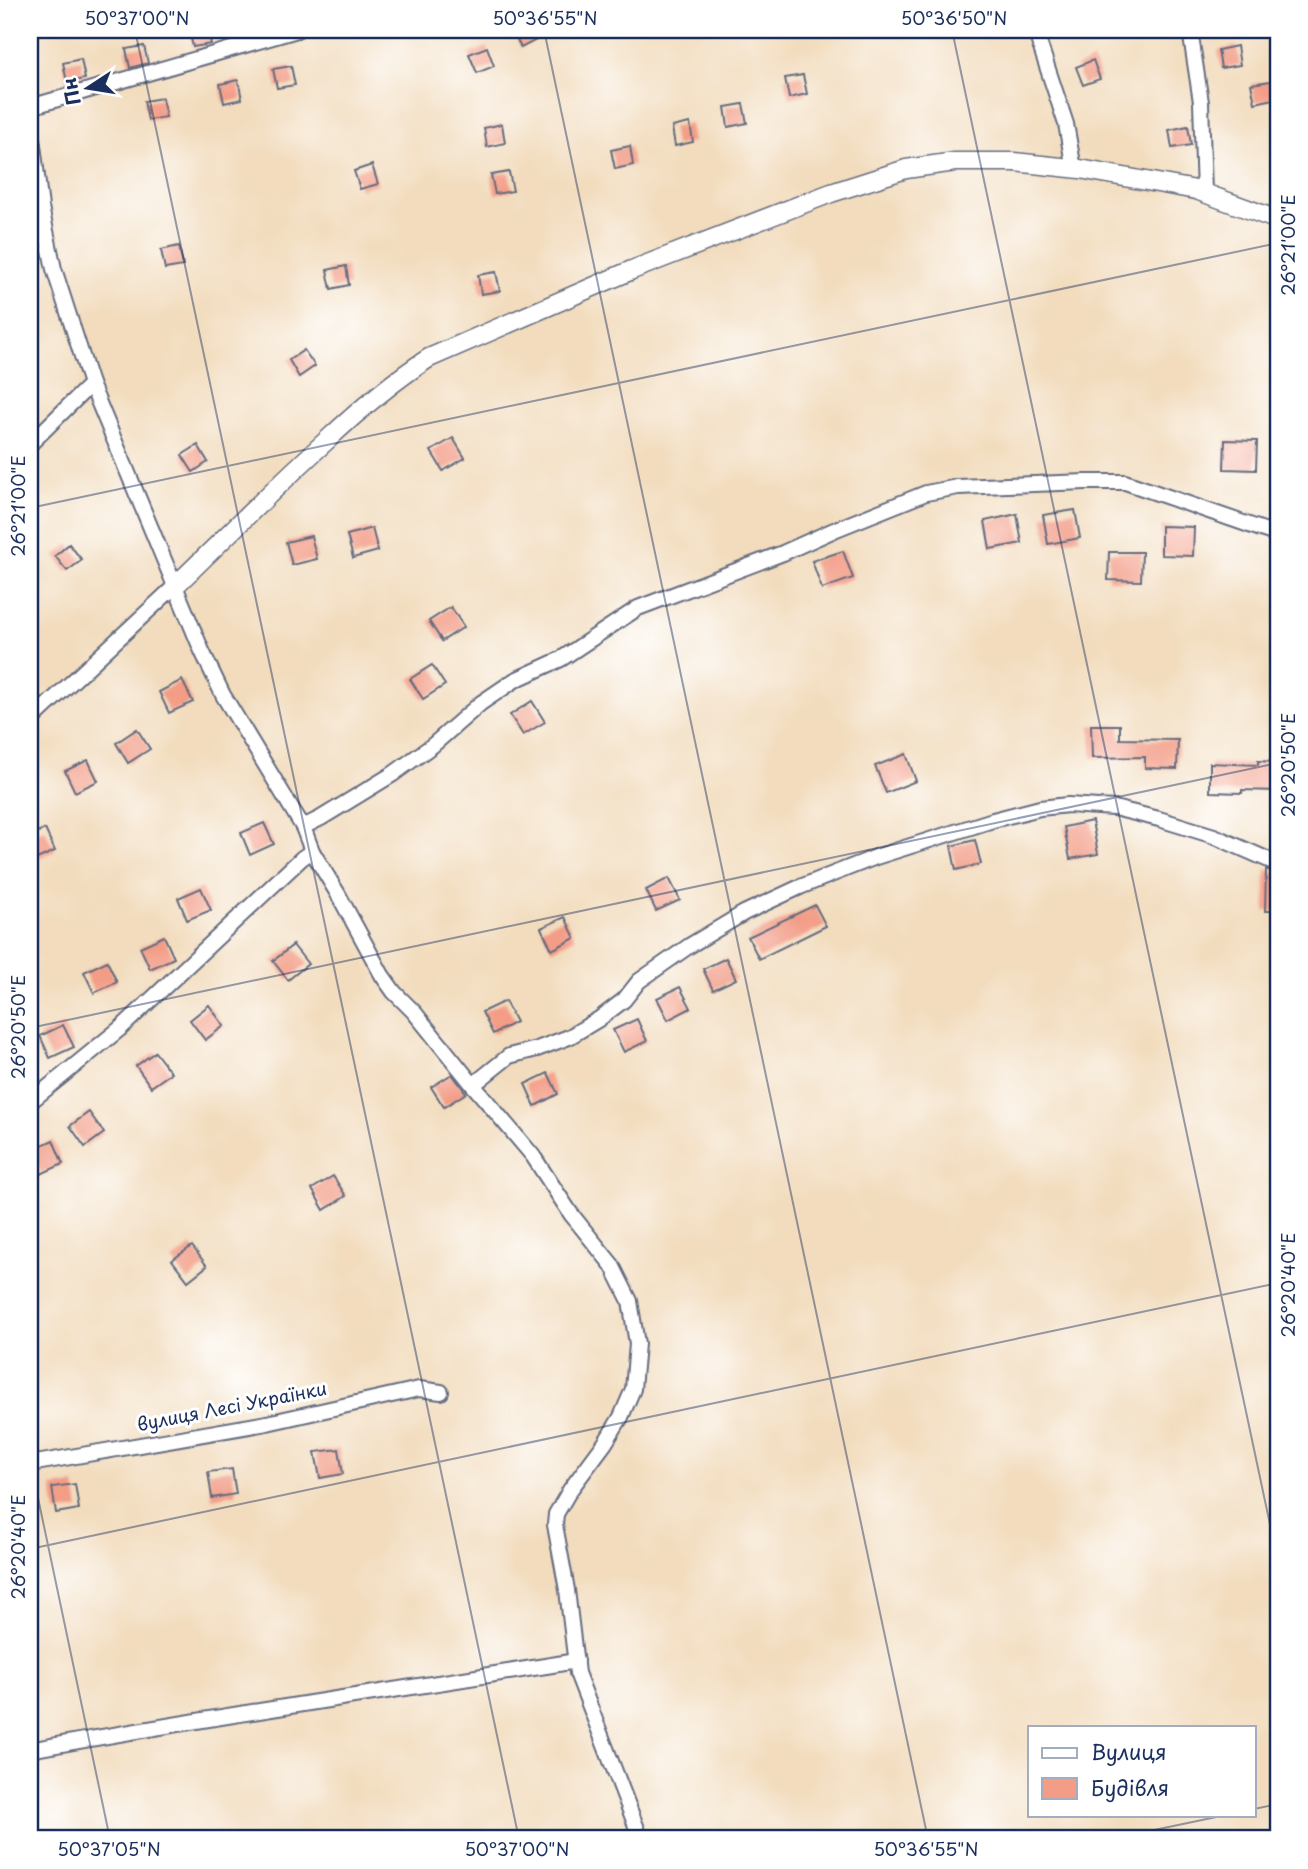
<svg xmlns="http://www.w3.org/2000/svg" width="1308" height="1869" font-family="'Playpen Sans',sans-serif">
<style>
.building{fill:#f39c86}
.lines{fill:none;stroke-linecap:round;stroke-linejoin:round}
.minor-casing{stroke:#666c7f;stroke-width:18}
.tertiary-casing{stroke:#666c7f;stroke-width:21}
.minor{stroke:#fff;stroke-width:14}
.tertiary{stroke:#fff;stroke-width:18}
.ticks{fill:none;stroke:#1b2f5e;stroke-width:2;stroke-opacity:0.45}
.labels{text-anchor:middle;stroke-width:6;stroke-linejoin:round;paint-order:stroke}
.street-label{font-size:18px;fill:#1b2f5e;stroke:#fff}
.neatline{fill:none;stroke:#1b2f5e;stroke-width:2.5}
.ticks-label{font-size:18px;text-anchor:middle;fill:#1b2f5e}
</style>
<rect width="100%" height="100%" fill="#fff"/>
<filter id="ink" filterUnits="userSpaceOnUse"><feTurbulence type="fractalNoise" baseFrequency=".0143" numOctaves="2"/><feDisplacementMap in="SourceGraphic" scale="14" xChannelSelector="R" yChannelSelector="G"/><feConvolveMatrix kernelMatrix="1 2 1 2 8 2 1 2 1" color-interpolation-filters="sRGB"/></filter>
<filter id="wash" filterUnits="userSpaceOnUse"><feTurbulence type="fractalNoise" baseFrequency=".00686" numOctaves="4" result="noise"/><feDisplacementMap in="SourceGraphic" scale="28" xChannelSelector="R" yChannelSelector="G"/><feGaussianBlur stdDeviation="1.57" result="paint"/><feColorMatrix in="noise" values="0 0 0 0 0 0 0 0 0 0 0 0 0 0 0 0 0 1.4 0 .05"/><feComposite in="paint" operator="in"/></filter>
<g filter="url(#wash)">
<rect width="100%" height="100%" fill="#f2dcbd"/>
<g id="blocks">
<g class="building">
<path d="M 189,30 L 208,30 L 211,44 L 193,47 Z"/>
<path d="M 512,30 L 533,30 L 538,39 L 521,48 Z"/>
<path d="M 144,46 L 148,63 L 130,68 L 126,49 Z"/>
<path d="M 1237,46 L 1240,65 L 1221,68 L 1218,50 Z"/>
<path d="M 487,47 L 494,66 L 477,73 L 469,54 Z"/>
<path d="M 81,59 L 85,79 L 67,82 L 63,63 Z"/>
<path d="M 1093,60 L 1100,79 L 1083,85 L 1076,67 Z"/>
<path d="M 291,66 L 295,85 L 277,88 L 273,69 Z"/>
<path d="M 803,75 L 807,94 L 789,98 L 785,78 Z"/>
<path d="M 238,80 L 242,99 L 224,103 L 220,84 Z"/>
<path d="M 1271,81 L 1274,99 L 1255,103 L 1251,84 Z"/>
<path d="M 162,98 L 166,117 L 148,120 L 144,101 Z"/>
<path d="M 743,104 L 747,123 L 728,127 L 725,107 Z"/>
<path d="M 690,123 L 693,142 L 675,146 L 672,127 Z"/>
<path d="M 502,124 L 505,143 L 487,147 L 484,128 Z"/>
<path d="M 1188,126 L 1191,145 L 1172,148 L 1169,130 Z"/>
<path d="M 630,146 L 633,165 L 615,169 L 611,150 Z"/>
<path d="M 372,165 L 378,184 L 360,189 L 354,171 Z"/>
<path d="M 509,172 L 513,191 L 495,194 L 491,175 Z"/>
<path d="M 179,246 L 183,266 L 165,269 L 161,250 Z"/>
<path d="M 346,266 L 349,285 L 331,289 L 327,270 Z"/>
<path d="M 496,272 L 500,291 L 481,294 L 478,275 Z"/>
<path d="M 304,350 L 315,366 L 299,377 L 289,360 Z"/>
<path d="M 453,438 L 465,458 L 443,471 L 431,451 Z"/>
<path d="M 1225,440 L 1257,441 L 1256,470 L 1224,469 Z"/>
<path d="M 198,445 L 208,462 L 193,472 L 182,455 Z"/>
<path d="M 1075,510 L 1080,538 L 1048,544 L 1043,515 Z"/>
<path d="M 1017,514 L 1022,543 L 990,549 L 985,521 Z"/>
<path d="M 1161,526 L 1194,527 L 1193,556 L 1161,555 Z"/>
<path d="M 372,528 L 378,551 L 353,558 L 347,535 Z"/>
<path d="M 311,536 L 317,559 L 292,565 L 286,542 Z"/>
<path d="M 69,544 L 82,560 L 67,571 L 55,556 Z"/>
<path d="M 843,551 L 853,578 L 822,589 L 812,561 Z"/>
<path d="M 1109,552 L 1142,552 L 1141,581 L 1108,580 Z"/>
<path d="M 451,607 L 464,627 L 442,641 L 429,621 Z"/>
<path d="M 432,665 L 445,685 L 423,699 L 410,679 Z"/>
<path d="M 182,680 L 193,702 L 169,713 L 159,692 Z"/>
<path d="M 532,701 L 545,722 L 523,735 L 510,715 Z"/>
<path d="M 1091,725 L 1120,725 L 1120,739 L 1178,740 L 1177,769 L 1145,768 L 1145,757 L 1092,758 Z"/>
<path d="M 137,729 L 150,749 L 128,763 L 116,743 Z"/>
<path d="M 906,754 L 916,781 L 886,793 L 875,766 Z"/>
<path d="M 88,760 L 98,781 L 75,792 L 65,771 Z"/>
<path d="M 1258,761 L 1278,762 L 1278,791 L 1242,790 L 1242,793 L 1210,792 L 1210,763 L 1258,765 Z"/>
<path d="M 1092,821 L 1098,854 L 1070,859 L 1064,827 Z"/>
<path d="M 264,823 L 274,844 L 250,855 L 241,833 Z"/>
<path d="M 45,829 L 55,851 L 30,862 L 30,836 Z"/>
<path d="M 975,840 L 981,864 L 956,870 L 951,846 Z"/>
<path d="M 1266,869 L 1278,874 L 1278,911 L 1265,911 Z"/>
<path d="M 669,878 L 680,900 L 656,911 L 646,890 Z"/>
<path d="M 201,888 L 211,910 L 187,920 L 178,898 Z"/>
<path d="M 815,905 L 826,926 L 759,959 L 748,937 Z"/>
<path d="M 565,917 L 575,938 L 552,950 L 541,928 Z"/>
<path d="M 164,936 L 174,958 L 150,969 L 140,947 Z"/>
<path d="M 293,945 L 308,964 L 288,980 L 273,961 Z"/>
<path d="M 726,958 L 736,979 L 713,990 L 703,969 Z"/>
<path d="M 107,961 L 117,982 L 94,993 L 84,972 Z"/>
<path d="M 680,987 L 691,1008 L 668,1020 L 657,998 Z"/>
<path d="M 505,1001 L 516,1022 L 493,1034 L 482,1012 Z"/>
<path d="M 209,1005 L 224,1026 L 205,1040 L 190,1020 Z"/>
<path d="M 637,1019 L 647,1041 L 624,1052 L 613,1030 Z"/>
<path d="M 63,1025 L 74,1047 L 50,1058 L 40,1036 Z"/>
<path d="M 155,1052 L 171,1073 L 151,1087 L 136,1066 Z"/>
<path d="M 548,1073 L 558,1094 L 535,1106 L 525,1084 Z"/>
<path d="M 452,1074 L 466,1093 L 444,1107 L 431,1087 Z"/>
<path d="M 89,1112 L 104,1133 L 85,1147 L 70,1126 Z"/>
<path d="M 53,1140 L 63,1164 L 41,1174 L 31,1150 Z"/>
<path d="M 333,1176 L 346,1196 L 324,1210 L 312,1189 Z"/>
<path d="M 192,1246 L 207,1266 L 188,1281 L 172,1260 Z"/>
<path d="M 339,1449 L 343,1474 L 320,1478 L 315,1452 Z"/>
<path d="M 232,1469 L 236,1494 L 212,1498 L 208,1472 Z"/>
<path d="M 75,1484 L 79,1509 L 56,1513 L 52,1487 Z"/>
</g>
</g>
</g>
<g filter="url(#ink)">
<use href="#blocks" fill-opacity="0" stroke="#666c7f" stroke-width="2"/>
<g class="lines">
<defs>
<g id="minor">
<path d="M 1035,30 L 1066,124 L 1074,169"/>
<path d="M 1190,30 L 1201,102 L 1204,193"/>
<path d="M 30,107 L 297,30"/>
<path d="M 30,122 L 41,207 L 54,269 L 91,384 L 202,651 L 223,695 L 303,827 L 321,818 L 393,774 L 433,745 L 481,703 L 515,680 L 561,659 L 638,608 L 783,553 L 834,530 L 926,493 L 958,487 L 1086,482 L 1125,482 L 1278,535"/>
<path d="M 30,444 L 91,384"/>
<path d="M 30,721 L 175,586"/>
<path d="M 303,827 L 312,851 L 338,894 L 382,975 L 394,992 L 414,1012 L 473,1085 L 533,1156 L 571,1214 L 612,1265 L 630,1301 L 637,1344 L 633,1389 L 621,1417 L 605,1443 L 570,1490 L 556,1514 L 555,1525 L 567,1590 L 577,1673 L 641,1839"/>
<path d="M 473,1085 L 509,1056 L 537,1049 L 569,1037 L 599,1019 L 624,1000 L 639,981 L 689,946 L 744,913 L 800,887 L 876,857 L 993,820 L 1040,808 L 1068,805 L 1114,808 L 1159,819 L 1214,836 L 1278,864"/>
<path d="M 30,1102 L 122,1027 L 302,858 L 312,851"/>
<path d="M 30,1464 L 267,1423 L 419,1389 L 441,1392"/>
<path d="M 30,1750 C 211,1716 394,1691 576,1661"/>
</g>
<path id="tertiary" d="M 175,586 C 225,538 274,488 325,442 C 358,411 391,382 429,358 L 632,270 L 831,193 L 906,169 L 955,162 L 1014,162 L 1080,169 L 1196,190 L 1278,220"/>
</defs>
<use href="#minor" class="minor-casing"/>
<use href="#tertiary" class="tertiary-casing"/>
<use href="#minor" class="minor"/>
<use href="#tertiary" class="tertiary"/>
</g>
</g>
<path class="ticks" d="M 135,30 L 519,1839M 544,30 L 928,1839M 952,30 L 1278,1562M 30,508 L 1278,243M 30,1028 L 1278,763M 30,1460 L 110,1839M 30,1549 L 1278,1283M 1254,1809 L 1278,1804M 1111,1839 L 1226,1815"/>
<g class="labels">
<g class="street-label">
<text transform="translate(232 1407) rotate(-11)" y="6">вулиця Лесі Українки</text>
</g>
</g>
<rect width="1308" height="1869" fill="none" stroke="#fff" stroke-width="77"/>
<rect x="1028" y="1726" width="228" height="91" fill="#ffffff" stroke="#a4acbf" stroke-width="2"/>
<rect x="1042" y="1748" width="35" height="10" fill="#ffffff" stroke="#a4acbf" stroke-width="2"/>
<text x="1091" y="1760" font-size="21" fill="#1b2f5e">Вулиця</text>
<rect x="1042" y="1778" width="35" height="21" fill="#f39c86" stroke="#a4acbf" stroke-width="2"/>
<text x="1091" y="1796" font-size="21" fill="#1b2f5e">Будівля</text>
<g transform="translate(88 88) rotate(258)" stroke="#ffffff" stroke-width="5" paint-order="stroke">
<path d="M0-5L12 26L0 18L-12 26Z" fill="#1b2f5e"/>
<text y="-10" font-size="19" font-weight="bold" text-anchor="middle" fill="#1b2f5e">Пн</text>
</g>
<rect x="38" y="38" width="1232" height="1792" class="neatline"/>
<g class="ticks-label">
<text x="137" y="25">50°37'00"N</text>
<text x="545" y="25">50°36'55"N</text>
<text x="954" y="25">50°36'50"N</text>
<text transform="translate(1289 245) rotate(-90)" y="6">26°21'00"E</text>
<text transform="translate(19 506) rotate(-90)" y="6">26°21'00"E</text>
<text transform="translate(1289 765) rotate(-90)" y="6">26°20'50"E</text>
<text transform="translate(19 1027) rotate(-90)" y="6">26°20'50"E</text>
<text transform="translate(1289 1285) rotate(-90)" y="6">26°20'40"E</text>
<text transform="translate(19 1547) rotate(-90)" y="6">26°20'40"E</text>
<text x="109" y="1856">50°37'05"N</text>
<text x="517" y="1856">50°37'00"N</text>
<text x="926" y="1856">50°36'55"N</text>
</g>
</svg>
